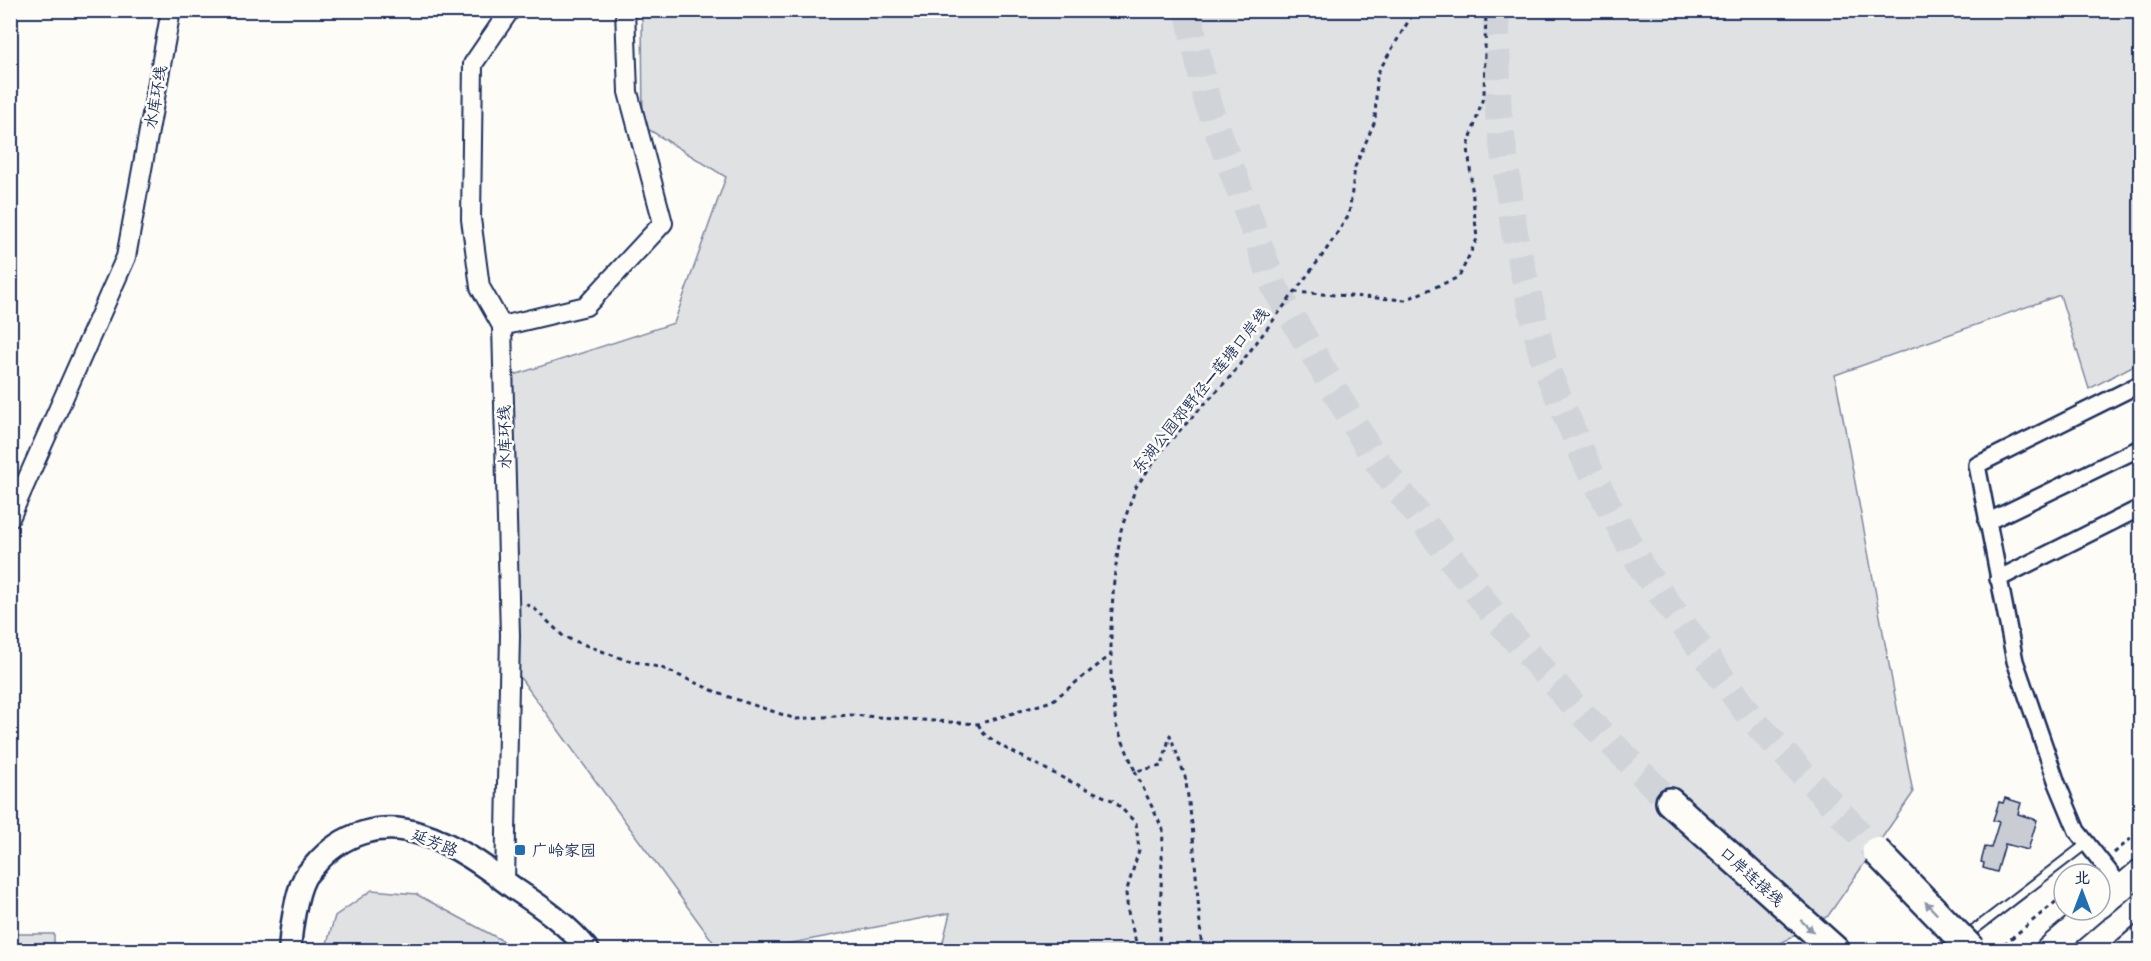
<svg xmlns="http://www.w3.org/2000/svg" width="2151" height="961" font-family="Pangolin,'LXGW WenKai TC',sans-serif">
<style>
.green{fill:#e0e1e3;stroke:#7e88a0;stroke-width:1.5}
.building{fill:#c9ccd3;stroke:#1b2f5e;stroke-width:1.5}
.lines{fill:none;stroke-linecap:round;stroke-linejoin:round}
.motorway-tunnel{stroke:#d0d3d8;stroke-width:27;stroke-dasharray:27 14;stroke-linecap:butt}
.service-casing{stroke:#1b2f5e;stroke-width:12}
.minor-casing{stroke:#1b2f5e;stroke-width:20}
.tertiary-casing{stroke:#1b2f5e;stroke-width:22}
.secondary-casing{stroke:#1b2f5e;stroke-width:26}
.trunk-casing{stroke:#1b2f5e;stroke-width:28}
.motorway-casing{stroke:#1b2f5e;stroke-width:32}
.path{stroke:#1b2f5e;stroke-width:3;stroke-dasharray:4.5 4.5;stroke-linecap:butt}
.service{stroke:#fdfcf7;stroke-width:8}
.minor{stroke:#fdfcf7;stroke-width:15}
.tertiary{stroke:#fdfcf7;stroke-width:18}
.secondary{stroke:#fdfcf7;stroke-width:21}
.trunk{stroke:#fdfcf7;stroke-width:24}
.motorway{stroke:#fdfcf7;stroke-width:27}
.motorway-bridge-casing{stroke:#1b2f5e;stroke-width:32;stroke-linecap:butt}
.motorway-bridge{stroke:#fdfcf7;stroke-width:27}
.oneway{fill:#8c96aa}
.poi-dot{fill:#1f6fb2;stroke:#fdfcf7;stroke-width:2}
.labels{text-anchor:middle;stroke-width:5;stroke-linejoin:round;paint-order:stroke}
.street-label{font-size:16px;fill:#1b2f5e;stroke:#fdfcf7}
.poi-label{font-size:16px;fill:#1b2f5e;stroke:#fdfcf7;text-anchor:start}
</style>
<rect width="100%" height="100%" fill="#fdfcf7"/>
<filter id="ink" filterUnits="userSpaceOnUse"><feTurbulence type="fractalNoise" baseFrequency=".0167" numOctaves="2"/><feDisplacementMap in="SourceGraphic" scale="12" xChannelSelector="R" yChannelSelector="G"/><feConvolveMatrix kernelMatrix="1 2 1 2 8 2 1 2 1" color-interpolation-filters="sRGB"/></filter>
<g filter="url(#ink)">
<g class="green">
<path d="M 642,11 L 2140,11 L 2140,362 L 2089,389 L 2060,295 L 1835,375 L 1913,793 L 1828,916 L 1769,950 L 941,950 L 950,913 L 755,950 L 719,950 L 516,672 L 511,376 L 674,323 L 726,177 L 643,126 Z"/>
<path d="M 372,890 L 416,894 L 503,941 L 514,950 L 325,950 L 335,916 Z"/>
<rect x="11" y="934" width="43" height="16"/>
</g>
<path class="building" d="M 2005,798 L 2021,803 L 2018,814 L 2037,820 L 2028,850 L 2005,844 L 1997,872 L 1983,868 L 1984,863 L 1981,862 L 1985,847 L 1991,848 L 1999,822 L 1993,820 L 1999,802 L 2003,803 Z"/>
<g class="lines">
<g class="motorway-tunnel">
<path d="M 1188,10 L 1207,101 L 1275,288 L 1373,456 L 1498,620 L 1578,710 L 1670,802"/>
<path d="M 1496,10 L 1498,110 L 1515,236 L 1544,363 L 1588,467 L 1642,568 L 1751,718 L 1876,851"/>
</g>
<defs>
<path id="service" d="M 1948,950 L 2086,844"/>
<g id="minor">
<path d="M 1987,522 L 2140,448"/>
<path d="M 1998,579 L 2140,508"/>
<path d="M 2122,888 L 2077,831 L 2057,783 L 2015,661 L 1977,465 L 2140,384"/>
</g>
<g id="tertiary">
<path d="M 502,326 L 586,306 L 663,223 L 628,92 L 625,10"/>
<path d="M 10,518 L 126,257 L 171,10"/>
<path d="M 505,882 L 510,635 L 502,326 L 480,287 L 471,219 L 473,64 L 510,10"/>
</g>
<path id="secondary" d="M 290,950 C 290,933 296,894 304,879 C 306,874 312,869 315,865 C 342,833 381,821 421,834 C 455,844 487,868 515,889 C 542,907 568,925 588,950"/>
<g id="trunk">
<path d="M 2100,906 L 2140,872"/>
<path d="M 2048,950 L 2095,910"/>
<path d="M 2126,950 L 2140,938"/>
</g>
<path id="motorway" d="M 1670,802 L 1835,950"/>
</defs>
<use href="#service" class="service-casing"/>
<use href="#minor" class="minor-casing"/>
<use href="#tertiary" class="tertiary-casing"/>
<use href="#secondary" class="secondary-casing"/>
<use href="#trunk" class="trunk-casing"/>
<use href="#motorway" class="motorway-casing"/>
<g class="path">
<path d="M 1294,292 L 1405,300 L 1459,277 L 1477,239 L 1468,147 L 1484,94 L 1486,10"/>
<path d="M 526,604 L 536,610 L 564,637 L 623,659 L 662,668 L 723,695 L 796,719 L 850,715 L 978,724 L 1052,701 L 1111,655"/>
<path d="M 978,724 L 984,734 L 1003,747 L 1065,779 L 1114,801 L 1136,823 L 1139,850 L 1126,893 L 1128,912 L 1138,950"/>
<path d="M 1135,771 L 1163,830 L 1159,950"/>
<path d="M 2114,853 L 2140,831"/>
<path d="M 1202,950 L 1192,824 L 1185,776 L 1170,735 L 1162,766 L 1135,771 L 1116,725 L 1111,678 L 1111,625 L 1114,579 L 1121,530 L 1136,487 L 1166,445 L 1231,376 L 1322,256 L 1349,215 L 1355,167 L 1375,121 L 1377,74 L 1415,10"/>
<path d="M 1997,950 L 2064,895"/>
</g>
<use href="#service" class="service"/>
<use href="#minor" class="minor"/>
<use href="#tertiary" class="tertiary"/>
<use href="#secondary" class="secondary"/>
<use href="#trunk" class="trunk"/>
<use href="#motorway" class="motorway"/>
<defs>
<path id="motorway-bridge" d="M 1876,851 L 1972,950"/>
</defs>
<use href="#motorway-bridge" class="motorway-bridge-casing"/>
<use href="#motorway-bridge" class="motorway-bridge"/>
</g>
<defs><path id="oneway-solid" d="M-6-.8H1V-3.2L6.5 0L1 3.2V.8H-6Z" transform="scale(1.5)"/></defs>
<g class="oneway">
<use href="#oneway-solid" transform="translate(1931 908) rotate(-134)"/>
<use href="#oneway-solid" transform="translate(1807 926) rotate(42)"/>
</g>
</g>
<rect class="poi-dot" x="514" y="844" width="12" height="12" rx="3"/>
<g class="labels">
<g class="street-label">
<text transform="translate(155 97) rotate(-80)" y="6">水库环线</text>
<text transform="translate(1200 390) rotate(-51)" y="6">东湖公园郊野径—莲塘口岸线</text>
<text transform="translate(504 437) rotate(-91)" y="6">水库环线</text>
<text transform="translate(435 842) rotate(22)" y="6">延芳路</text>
<text transform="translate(1752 876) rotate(42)" y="6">口岸连接线</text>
</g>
<g class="poi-label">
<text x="532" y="856">广岭家园</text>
</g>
</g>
<rect width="2151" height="961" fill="none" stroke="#fdfcf7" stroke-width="36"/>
<rect x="18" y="18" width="2115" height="925" fill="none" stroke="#1b2f5e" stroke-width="2" filter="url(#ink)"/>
<g transform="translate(2082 892)"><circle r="28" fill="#fdfcf7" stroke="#a3aaba" stroke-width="1.5"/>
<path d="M0-4.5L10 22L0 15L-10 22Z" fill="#1f6fb2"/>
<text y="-9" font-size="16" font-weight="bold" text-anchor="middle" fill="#1b2f5e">北</text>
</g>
</svg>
